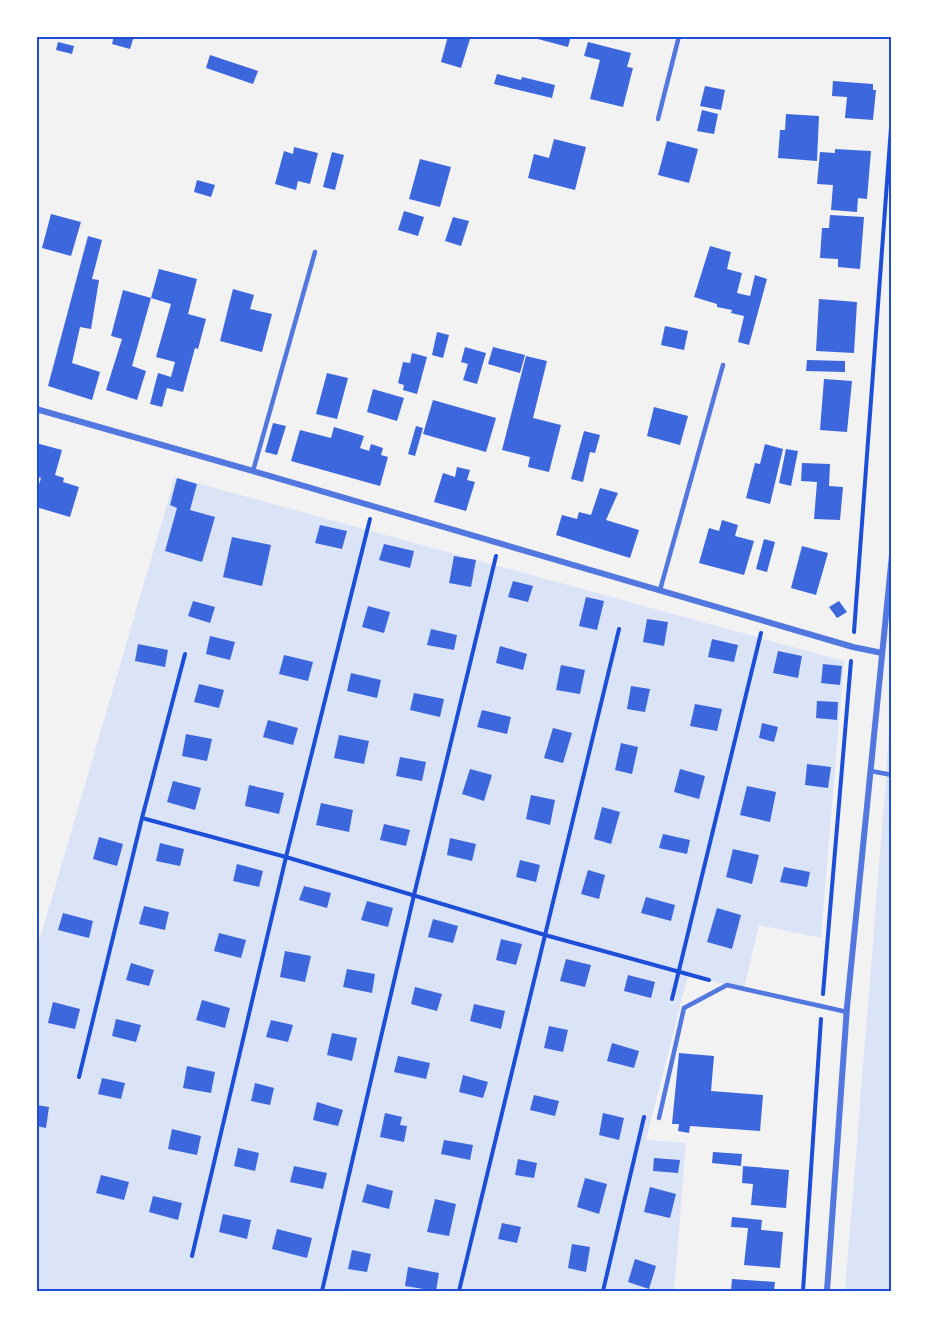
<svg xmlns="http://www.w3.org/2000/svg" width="928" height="1327" font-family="'Open Sans',sans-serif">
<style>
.green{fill:#dbe4f7}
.building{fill:#3d67dc}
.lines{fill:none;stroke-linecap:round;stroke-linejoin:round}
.path{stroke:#1d4ed8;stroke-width:4}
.service{stroke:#5277de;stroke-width:4.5}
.minor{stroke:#5277de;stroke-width:6}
.neatline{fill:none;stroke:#1d4ed8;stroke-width:2}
</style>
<rect width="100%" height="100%" fill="#f2f2f2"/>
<g class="green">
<path d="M 175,477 L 844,661 L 821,938 L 759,925 L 744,989 L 688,975 L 646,1140 L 686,1143 L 674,1291 L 36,1291 L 36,952 Z"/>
<path d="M 892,679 L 892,1291 L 845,1291 L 886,778 Z"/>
</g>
<g class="building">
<path d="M 114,36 L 134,36 L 130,49 L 112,44 Z"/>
<path d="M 448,36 L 470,39 L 461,68 L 441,62 Z"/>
<path d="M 535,36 L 571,36 L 568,47 L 534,38 Z"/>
<path d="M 58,42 L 74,46 L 72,54 L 56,50 Z"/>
<path d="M 588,42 L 631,53 L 627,67 L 633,68 L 623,107 L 590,99 L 600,60 L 584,56 Z"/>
<path d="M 210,55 L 258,71 L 253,84 L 206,68 Z"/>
<path d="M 497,74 L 521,80 L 522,77 L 555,85 L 552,98 L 494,84 Z"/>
<path d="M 833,81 L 873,84 L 873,90 L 876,90 L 873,120 L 845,118 L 847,97 L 832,96 Z"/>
<path d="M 705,86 L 725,90 L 721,110 L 700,106 Z"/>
<path d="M 702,110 L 718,114 L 714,134 L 697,131 Z"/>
<path d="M 786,114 L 819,116 L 817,161 L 778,158 L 780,130 L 785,130 Z"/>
<path d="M 554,139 L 586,147 L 575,190 L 528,178 L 534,154 L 549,158 Z"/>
<path d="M 667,141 L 698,149 L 689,183 L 658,175 Z"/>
<path d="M 294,147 L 318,153 L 310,184 L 298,181 L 296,190 L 275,184 L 284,151 L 293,154 Z"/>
<path d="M 835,149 L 871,151 L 867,199 L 858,198 L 857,212 L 831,210 L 833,185 L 817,184 L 820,152 L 835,153 Z"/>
<path d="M 332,152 L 344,155 L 335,190 L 323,187 Z"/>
<path d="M 420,159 L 451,167 L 440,207 L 409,199 Z"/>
<path d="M 197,180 L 215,185 L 211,197 L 194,192 Z"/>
<path d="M 404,211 L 424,217 L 418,236 L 398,230 Z"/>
<path d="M 51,214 L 81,222 L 71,256 L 42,248 Z"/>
<path d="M 830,215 L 864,217 L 860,269 L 838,267 L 838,259 L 820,258 L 822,228 L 829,228 Z"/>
<path d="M 453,217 L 469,221 L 461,246 L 445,241 Z"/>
<path d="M 88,236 L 102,240 L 92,279 L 99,280 L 91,329 L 80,327 L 72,363 L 100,372 L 92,400 L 48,386 Z"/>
<path d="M 710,246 L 731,252 L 727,269 L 742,273 L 737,293 L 750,296 L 755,275 L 767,279 L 749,345 L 738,342 L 744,316 L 731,313 L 732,310 L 717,307 L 717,304 L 694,297 Z"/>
<path d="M 159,269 L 197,279 L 188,314 L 206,319 L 198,349 L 195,348 L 183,392 L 167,388 L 162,407 L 150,404 L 158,373 L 171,377 L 175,362 L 156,357 L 171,304 L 151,298 Z"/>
<path d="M 233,289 L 254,295 L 250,309 L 272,314 L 262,352 L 220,341 Z"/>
<path d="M 123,290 L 151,298 L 132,366 L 146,371 L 137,400 L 106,390 L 122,339 L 111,336 Z"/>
<path d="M 819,299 L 857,302 L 854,353 L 816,351 Z"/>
<path d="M 665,326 L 688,331 L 684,350 L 661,345 Z"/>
<path d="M 437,332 L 449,335 L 443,358 L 432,355 Z"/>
<path d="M 465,347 L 486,353 L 477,384 L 463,380 L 468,364 L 461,362 Z"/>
<path d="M 493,347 L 525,355 L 520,373 L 488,364 Z"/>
<path d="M 412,353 L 427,357 L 417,394 L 403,390 L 404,385 L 398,383 L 403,362 L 410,363 Z"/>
<path d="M 526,356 L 547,361 L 533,418 L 561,425 L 549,472 L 528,467 L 530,457 L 502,450 Z"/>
<path d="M 807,360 L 845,361 L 845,372 L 806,371 Z"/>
<path d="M 327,373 L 348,378 L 337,419 L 316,414 Z"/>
<path d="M 824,379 L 852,381 L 847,432 L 820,430 Z"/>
<path d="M 373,389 L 404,398 L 397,421 L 367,412 Z"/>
<path d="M 433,400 L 496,418 L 486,452 L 423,434 Z"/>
<path d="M 654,407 L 688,416 L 680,445 L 647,436 Z"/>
<path d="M 273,423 L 286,426 L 277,455 L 265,452 Z"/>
<path d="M 416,426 L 423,428 L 415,456 L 408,454 Z"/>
<path d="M 334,427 L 364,436 L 360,448 L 369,451 L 371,444 L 383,448 L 381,455 L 388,457 L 380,486 L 291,461 L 300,430 L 331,438 Z"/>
<path d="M 584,431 L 600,435 L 595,453 L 590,452 L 583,482 L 571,479 Z"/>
<path d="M 36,443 L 62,450 L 55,475 L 64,478 L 63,482 L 79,487 L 70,517 L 36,507 L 36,494 L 41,478 L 36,476 Z"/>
<path d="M 765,444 L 783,449 L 770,504 L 746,498 L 755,463 L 760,464 Z"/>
<path d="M 786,449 L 798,451 L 791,486 L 779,483 Z"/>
<path d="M 802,463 L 830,464 L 829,486 L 843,487 L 840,520 L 814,519 L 817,482 L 801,481 Z"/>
<path d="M 457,467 L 470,470 L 467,480 L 475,482 L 466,511 L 434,502 L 443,473 L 455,477 Z"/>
<path d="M 177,478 L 197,484 L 190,510 L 215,517 L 202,562 L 165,551 L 177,508 L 170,505 Z"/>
<path d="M 600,488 L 618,493 L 606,520 L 639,530 L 630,558 L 556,535 L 562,515 L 577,519 L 579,512 L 591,515 Z"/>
<path d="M 722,520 L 738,525 L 735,536 L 754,541 L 744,575 L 699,563 L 709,528 L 719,531 Z"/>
<path d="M 320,525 L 347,531 L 342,549 L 315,543 Z"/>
<path d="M 232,537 L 271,545 L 262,586 L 223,577 Z"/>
<path d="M 764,539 L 775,542 L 767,572 L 756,569 Z"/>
<path d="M 384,544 L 414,551 L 410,568 L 379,560 Z"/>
<path d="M 802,546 L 828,553 L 816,595 L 791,588 Z"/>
<path d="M 454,556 L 476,560 L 471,587 L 449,583 Z"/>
<path d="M 513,581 L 533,586 L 528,602 L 508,597 Z"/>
<path d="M 586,597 L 604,601 L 597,630 L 579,626 Z"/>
<path d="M 193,601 L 215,607 L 210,623 L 188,616 Z"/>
<path d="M 839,601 L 847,612 L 837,618 L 829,607 Z"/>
<path d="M 368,606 L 390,612 L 384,633 L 362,627 Z"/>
<path d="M 647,619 L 668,622 L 664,646 L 643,642 Z"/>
<path d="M 431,629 L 457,635 L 454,650 L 427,645 Z"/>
<path d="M 210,636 L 235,642 L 230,660 L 206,654 Z"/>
<path d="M 712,639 L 738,645 L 734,662 L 708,657 Z"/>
<path d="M 138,644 L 168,650 L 165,667 L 135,661 Z"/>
<path d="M 500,646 L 527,654 L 523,670 L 496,663 Z"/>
<path d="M 778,651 L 802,656 L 798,678 L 773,673 Z"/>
<path d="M 284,655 L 313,662 L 308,681 L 279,674 Z"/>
<path d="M 823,664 L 842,666 L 840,685 L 821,683 Z"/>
<path d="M 561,665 L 585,670 L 580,694 L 556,690 Z"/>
<path d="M 351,673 L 381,680 L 377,698 L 347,691 Z"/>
<path d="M 199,684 L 224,690 L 219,708 L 194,702 Z"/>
<path d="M 631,686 L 650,689 L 645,712 L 627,709 Z"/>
<path d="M 414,693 L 444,699 L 440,717 L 410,710 Z"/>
<path d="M 817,701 L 838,702 L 837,720 L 816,718 Z"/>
<path d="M 695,704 L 722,709 L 717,731 L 690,726 Z"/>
<path d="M 482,710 L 511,717 L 507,734 L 477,727 Z"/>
<path d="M 268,720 L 298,728 L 293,745 L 263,737 Z"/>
<path d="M 762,723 L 778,727 L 774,742 L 759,738 Z"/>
<path d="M 553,728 L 572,733 L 563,763 L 544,758 Z"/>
<path d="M 186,734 L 212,739 L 207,761 L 182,756 Z"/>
<path d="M 339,735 L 369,741 L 364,764 L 334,758 Z"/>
<path d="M 621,743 L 638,747 L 632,774 L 615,770 Z"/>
<path d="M 400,757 L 426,762 L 422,781 L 396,776 Z"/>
<path d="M 807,764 L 831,767 L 828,788 L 805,785 Z"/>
<path d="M 470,769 L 492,775 L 484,801 L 462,794 Z"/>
<path d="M 680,769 L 705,776 L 699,799 L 674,792 Z"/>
<path d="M 173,781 L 201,788 L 195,810 L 167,802 Z"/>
<path d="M 249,785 L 284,793 L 279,814 L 245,806 Z"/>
<path d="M 747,786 L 776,792 L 770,822 L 740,815 Z"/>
<path d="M 531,795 L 555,800 L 550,825 L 526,819 Z"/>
<path d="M 321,803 L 353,810 L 349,832 L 316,825 Z"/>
<path d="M 602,807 L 620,812 L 611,844 L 594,839 Z"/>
<path d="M 384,824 L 410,830 L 406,846 L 380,840 Z"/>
<path d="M 663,834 L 690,840 L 687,854 L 659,848 Z"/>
<path d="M 99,837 L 123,844 L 117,866 L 93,859 Z"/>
<path d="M 450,838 L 476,844 L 472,861 L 447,855 Z"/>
<path d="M 160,843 L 184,849 L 180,866 L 156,861 Z"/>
<path d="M 733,849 L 759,855 L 752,884 L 726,877 Z"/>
<path d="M 520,860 L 540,865 L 536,882 L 516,877 Z"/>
<path d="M 237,864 L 263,871 L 259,887 L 233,881 Z"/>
<path d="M 784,867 L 810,872 L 807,887 L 780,882 Z"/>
<path d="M 588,870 L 605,875 L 599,899 L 581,894 Z"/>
<path d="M 304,886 L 331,893 L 327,908 L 299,900 Z"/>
<path d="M 646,897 L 675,905 L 671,921 L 641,913 Z"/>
<path d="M 367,901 L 393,908 L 388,927 L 361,920 Z"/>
<path d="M 144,906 L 169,912 L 165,930 L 139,924 Z"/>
<path d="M 717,908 L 741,915 L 732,949 L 707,942 Z"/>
<path d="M 63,913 L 93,921 L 89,938 L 58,930 Z"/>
<path d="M 433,919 L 458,926 L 453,943 L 428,937 Z"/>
<path d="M 219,933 L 246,940 L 241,958 L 214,951 Z"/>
<path d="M 501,939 L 522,944 L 516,965 L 496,960 Z"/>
<path d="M 285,951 L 311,956 L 305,982 L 280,977 Z"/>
<path d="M 566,959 L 591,965 L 585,987 L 560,981 Z"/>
<path d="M 131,963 L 154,970 L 149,986 L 126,980 Z"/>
<path d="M 347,969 L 375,974 L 372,993 L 343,987 Z"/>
<path d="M 628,975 L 655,982 L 651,998 L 624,991 Z"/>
<path d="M 415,987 L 442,994 L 437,1011 L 411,1004 Z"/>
<path d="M 202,1000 L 230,1008 L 225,1028 L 196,1020 Z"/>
<path d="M 53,1002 L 80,1009 L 75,1029 L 48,1023 Z"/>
<path d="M 474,1004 L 505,1011 L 501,1029 L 470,1021 Z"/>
<path d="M 116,1019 L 141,1025 L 136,1042 L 112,1036 Z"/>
<path d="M 271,1020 L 293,1025 L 288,1042 L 266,1037 Z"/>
<path d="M 549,1026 L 568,1030 L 563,1052 L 544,1048 Z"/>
<path d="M 332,1033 L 357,1038 L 352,1061 L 327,1055 Z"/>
<path d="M 612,1043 L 639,1051 L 634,1068 L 607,1061 Z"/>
<path d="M 679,1053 L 714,1056 L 711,1091 L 763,1095 L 760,1131 L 690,1126 L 689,1133 L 678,1131 L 679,1124 L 672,1124 Z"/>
<path d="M 398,1056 L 430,1063 L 426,1079 L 394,1072 Z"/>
<path d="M 187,1066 L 215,1072 L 211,1093 L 183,1088 Z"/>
<path d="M 463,1075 L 488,1082 L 483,1098 L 459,1092 Z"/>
<path d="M 102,1078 L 125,1083 L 121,1099 L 98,1094 Z"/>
<path d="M 255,1083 L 274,1088 L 270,1105 L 251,1101 Z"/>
<path d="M 534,1095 L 559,1101 L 555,1116 L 530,1110 Z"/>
<path d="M 317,1102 L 343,1110 L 338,1126 L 313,1120 Z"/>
<path d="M 36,1105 L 49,1107 L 46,1128 L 36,1126 Z"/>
<path d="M 385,1113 L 402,1117 L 400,1125 L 407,1126 L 404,1142 L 380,1137 Z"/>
<path d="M 603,1113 L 624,1118 L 619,1140 L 599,1135 Z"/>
<path d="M 172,1129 L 201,1136 L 197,1155 L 168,1149 Z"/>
<path d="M 444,1140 L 473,1145 L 470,1160 L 441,1154 Z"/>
<path d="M 238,1148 L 259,1153 L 255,1171 L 234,1166 Z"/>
<path d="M 713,1152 L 742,1154 L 741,1166 L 712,1163 Z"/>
<path d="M 654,1158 L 680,1160 L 678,1173 L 653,1171 Z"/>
<path d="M 518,1159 L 537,1163 L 534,1178 L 515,1175 Z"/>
<path d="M 294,1166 L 327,1173 L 323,1189 L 290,1182 Z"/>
<path d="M 743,1166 L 789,1170 L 786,1208 L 751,1205 L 753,1184 L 742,1183 Z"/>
<path d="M 101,1175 L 129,1182 L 124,1200 L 96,1193 Z"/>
<path d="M 585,1178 L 607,1184 L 599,1214 L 577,1207 Z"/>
<path d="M 367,1184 L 393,1191 L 389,1209 L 362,1202 Z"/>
<path d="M 650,1187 L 676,1194 L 670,1218 L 644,1212 Z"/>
<path d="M 153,1196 L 182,1203 L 178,1220 L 149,1212 Z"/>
<path d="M 435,1199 L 456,1204 L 449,1236 L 427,1232 Z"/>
<path d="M 223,1214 L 251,1220 L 247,1239 L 219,1232 Z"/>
<path d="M 732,1217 L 762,1220 L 761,1230 L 783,1232 L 780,1268 L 744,1265 L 748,1228 L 731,1227 Z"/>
<path d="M 502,1223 L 521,1227 L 517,1243 L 498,1239 Z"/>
<path d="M 277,1229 L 312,1238 L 307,1258 L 272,1249 Z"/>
<path d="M 572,1244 L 590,1247 L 586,1272 L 568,1268 Z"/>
<path d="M 352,1250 L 371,1254 L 367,1272 L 348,1269 Z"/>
<path d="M 635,1259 L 656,1266 L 649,1289 L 628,1282 Z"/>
<path d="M 408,1267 L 439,1273 L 436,1291 L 405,1286 Z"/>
<path d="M 732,1279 L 775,1282 L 774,1291 L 731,1291 Z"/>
</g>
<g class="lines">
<g class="path">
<path d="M 854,632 L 892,114"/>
<path d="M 142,818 L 286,857 L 545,935 L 709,980"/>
<path d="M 823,994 L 851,661"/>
<path d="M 672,999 L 761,633"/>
<path d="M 79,1077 L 142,818 L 185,654"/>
<path d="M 192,1256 L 286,857 L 370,519"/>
<path d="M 322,1291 L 414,895 L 496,556"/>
<path d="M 459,1291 L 619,629"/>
<path d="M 603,1291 L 644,1117"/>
<path d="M 803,1291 L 821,1019"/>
</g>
<g class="service">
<path d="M 658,119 L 679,36"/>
<path d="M 253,471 L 315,252"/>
<path d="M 660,590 L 723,365"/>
<path d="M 871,771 L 892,775"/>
<path d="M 659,1118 L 684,1008 L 727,985 L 847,1012"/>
</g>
<g class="minor">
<path d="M 36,409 L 253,471 L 853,647 L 882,653"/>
<path d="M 827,1291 L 847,1007 L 892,555"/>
</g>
</g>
<rect width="928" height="1327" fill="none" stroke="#ffffff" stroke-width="75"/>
<rect x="38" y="38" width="852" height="1252" class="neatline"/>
</svg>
